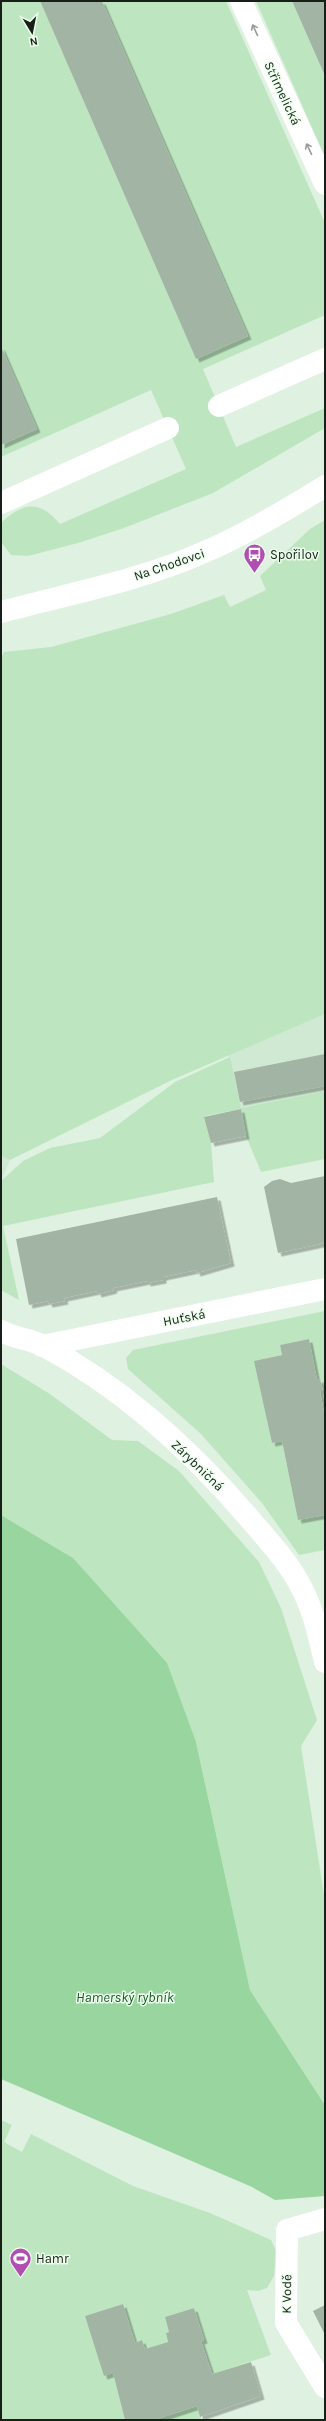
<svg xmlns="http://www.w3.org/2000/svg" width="326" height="2421" font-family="Karla,sans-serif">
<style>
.built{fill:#d0e9d2}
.green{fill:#bde6c0}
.water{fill:#99d59f}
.building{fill:#a2b4a3;filter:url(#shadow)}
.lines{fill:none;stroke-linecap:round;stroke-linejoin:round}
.minor{stroke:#fff;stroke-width:22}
.oneway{stroke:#979a98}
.labels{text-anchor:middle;stroke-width:3;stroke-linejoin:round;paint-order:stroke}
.street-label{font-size:13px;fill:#181f19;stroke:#ecffed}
.poi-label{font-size:13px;fill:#181f19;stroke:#ecffed;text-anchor:start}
.water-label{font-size:14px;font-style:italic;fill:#195725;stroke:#ecffed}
</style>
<defs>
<filter id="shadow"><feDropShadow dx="3.5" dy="3.5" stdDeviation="0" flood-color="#0004"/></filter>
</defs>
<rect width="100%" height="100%" fill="#dff1e0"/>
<g class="built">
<path d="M 325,1014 L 325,1091 L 241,1108 L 228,1055 Z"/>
<path d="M 1,1156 L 10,1160 L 1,1181 Z"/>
</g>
<g class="green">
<path d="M 1,1 L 40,1 L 196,359 L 248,336 L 102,1 L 226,1 L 325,223 L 325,315 L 203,369 L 236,447 L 325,408 L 325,428 L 213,493 L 124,528 L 78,543 L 28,556 L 11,555 L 1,542 L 1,523 C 23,502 40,500 60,524 L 186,469 L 151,390 L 1,457 L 1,445 L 37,429 L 1,346 Z"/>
<path d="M 256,1 L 292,1 L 325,76 L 325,157 Z"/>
<path d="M 325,520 L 325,1014 L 174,1079 L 10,1160 L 1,1156 L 1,658 L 4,652 L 51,647 L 171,614 L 224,595 L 230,607 L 266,590 L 260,576 L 310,529 Z"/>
<path d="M 230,1057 L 241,1108 L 325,1091 L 325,1159 L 261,1172 L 246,1136 L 241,1109 L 205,1116 L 211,1143 L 214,1182 L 3,1226 L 19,1300 L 1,1290 L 1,1181 L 23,1161 L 50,1148 L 100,1138 L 175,1082 Z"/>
<path d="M 325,1311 L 325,1418 L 320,1391 L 323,1391 L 320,1379 L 317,1380 L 309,1339 L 280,1345 L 282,1355 L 255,1361 L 272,1443 L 282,1441 L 298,1520 L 325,1515 L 325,1550 L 299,1555 L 262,1503 L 201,1434 L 128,1369 L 126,1358 L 133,1350 Z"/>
<path d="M 1,1364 L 50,1394 L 112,1440 L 138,1441 L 179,1471 L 259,1562 L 281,1608 L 317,1720 L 301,1746 L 325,1902 L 325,2105 L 250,1990 L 196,1742 L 73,1558 L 1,1515 Z"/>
<path d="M 1,2120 L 12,2125 L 4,2142 L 22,2152 L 31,2134 L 133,2186 L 210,2213 L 271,2240 L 276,2251 L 274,2276 L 267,2288 L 258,2291 L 247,2290 L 271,2355 L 212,2374 L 201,2341 L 204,2339 L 194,2308 L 165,2317 L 169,2332 L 166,2333 L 168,2342 L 145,2349 L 142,2341 L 135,2343 L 123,2304 L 85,2316 L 113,2373 L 125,2420 L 1,2420 Z"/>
<path d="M 197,2406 L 201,2420 L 160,2420 L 160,2418 Z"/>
</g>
<path class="water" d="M 1,1515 L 73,1558 L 167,1663 L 196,1742 L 250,1990 L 325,2105 L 325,2196 L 275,2200 L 252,2187 L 1,2079 Z"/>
<g class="building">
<path d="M 40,1 L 102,1 L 248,336 L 196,359 Z"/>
<path d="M 292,1 L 325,1 L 325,76 Z"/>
<path d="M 1,346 L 37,429 L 1,445 Z"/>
<path d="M 325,1054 L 325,1086 L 240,1102 L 234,1072 Z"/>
<path d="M 241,1109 L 246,1136 L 211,1143 L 204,1117 Z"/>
<path d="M 325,1176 L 325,1243 L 278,1253 L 264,1187 L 272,1181 L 280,1179 L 291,1183 Z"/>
<path d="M 217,1197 L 231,1263 L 197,1273 L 196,1270 L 163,1277 L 163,1280 L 147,1283 L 147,1281 L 113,1288 L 114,1290 L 98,1294 L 97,1291 L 64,1298 L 65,1301 L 49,1304 L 48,1301 L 29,1305 L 16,1239 Z"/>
<path d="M 309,1339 L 317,1380 L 320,1379 L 323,1391 L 320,1391 L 325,1418 L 325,1515 L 298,1520 L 282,1441 L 272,1443 L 254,1361 L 282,1355 L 280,1345 Z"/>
<path d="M 123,2304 L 135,2343 L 142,2340 L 145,2349 L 168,2342 L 166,2333 L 169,2332 L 165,2317 L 194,2308 L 204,2340 L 201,2341 L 212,2374 L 251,2362 L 261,2396 L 200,2417 L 197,2406 L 160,2418 L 160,2420 L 125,2420 L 113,2373 L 104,2376 L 85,2316 Z"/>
<path d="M 325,2305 L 325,2335 L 313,2311 Z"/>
</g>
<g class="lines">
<g class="minor">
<path d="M 241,1 L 325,184"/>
<path d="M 219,406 L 325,359"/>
<path d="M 1,503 L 168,428"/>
<path d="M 1,612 C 68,594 139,581 202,553 C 245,535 286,510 325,486"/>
<path d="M 1,1331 C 14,1338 30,1339 44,1346 C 125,1389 196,1455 255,1525 C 271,1544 288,1562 300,1585 C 313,1608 319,1636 325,1662"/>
<path d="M 42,1346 L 325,1289"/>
<path d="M 325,2219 L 287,2230 L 286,2323 L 325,2387"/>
</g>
</g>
<defs><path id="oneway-shaft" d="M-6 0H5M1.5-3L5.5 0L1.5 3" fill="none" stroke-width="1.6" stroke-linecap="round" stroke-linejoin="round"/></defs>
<g class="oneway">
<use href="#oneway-shaft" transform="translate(255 30) rotate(-115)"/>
<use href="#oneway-shaft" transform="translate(309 149) rotate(-115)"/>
</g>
<defs>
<symbol id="bus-pin" viewBox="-11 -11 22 30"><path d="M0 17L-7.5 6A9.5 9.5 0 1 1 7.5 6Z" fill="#b14db3" stroke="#ecffed"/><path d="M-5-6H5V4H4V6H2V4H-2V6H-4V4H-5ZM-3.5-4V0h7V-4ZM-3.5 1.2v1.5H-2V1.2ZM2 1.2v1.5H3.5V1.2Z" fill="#fff"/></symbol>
<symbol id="stadium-pin" viewBox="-11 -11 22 30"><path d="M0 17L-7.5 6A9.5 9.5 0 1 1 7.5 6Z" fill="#b14db3" stroke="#ecffed"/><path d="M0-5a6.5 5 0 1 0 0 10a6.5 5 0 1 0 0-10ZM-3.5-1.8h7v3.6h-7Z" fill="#fff"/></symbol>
</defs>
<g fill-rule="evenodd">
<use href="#bus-pin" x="242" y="542" width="25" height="34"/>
<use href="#stadium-pin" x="8" y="2246" width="25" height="34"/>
</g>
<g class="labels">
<g class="street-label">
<text transform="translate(283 93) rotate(65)" y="5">Střimelická</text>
<text transform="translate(169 564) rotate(-19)" y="5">Na Chodovci</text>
<text transform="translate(184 1317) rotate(-11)" y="5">Huťská</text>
<text transform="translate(198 1465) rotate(44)" y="5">Zárybničná</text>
<text transform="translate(286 2294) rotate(-89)" y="5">K Vodě</text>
</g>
<g class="poi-label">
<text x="270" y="559">Spořilov</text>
<text x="36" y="2263">Hamr</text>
</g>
<g class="water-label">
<text x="125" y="2002">Hamerský rybník</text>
</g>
</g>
<rect width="326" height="2421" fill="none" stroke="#181f19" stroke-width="4"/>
<g transform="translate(32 32) rotate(170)" stroke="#ecffed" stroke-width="3" paint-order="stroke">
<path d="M0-3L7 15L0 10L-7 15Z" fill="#181f19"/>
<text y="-6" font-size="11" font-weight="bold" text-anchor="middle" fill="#181f19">N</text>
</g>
</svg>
